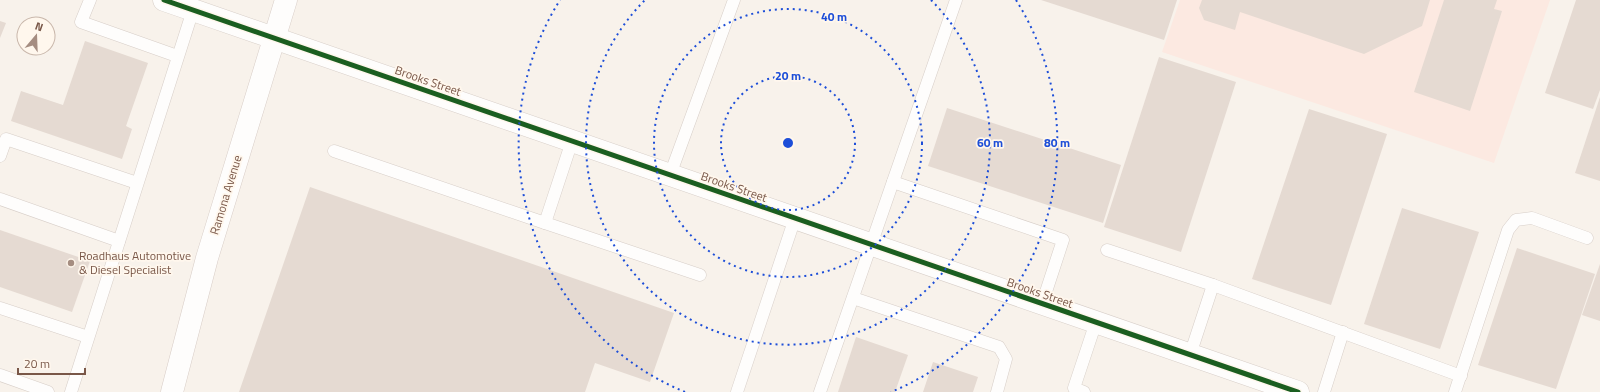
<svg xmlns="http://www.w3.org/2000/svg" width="1600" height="392" font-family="'Titillium Web',sans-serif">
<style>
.commercial{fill:#fce9e1}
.building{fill:#e5dad2}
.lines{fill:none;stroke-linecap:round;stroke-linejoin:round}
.service-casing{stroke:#d7cec8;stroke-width:13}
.minor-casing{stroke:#d7cec8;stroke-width:23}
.secondary-casing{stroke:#d8cdc7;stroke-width:23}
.service{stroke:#fefdfc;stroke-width:12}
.minor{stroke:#fefdfc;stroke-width:22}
.secondary{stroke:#fefdfc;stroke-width:22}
.cycleway-casing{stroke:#fff7ed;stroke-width:8}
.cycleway{stroke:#1b5e20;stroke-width:5}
.ring{fill:none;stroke:#1d4ed8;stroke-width:2;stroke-dasharray:2 4}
.poi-dot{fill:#a58d81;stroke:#fff7ed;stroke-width:1.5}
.labels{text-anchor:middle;stroke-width:3.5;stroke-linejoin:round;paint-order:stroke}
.street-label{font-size:12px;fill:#795748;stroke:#fff7ed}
.poi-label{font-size:12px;fill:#795748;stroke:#fff7ed;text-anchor:start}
.centre{fill:#1d4ed8;stroke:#fff7ed;stroke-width:2}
.ring-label{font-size:12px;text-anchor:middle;font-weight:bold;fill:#1d4ed8;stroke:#fff7ed;stroke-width:3.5;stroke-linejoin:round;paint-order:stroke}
</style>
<rect width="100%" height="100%" fill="#f8f2eb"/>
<path class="commercial" d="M 1180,0 L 1550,0 L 1494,163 L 1162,52 Z"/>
<g class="building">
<path d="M 1041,0 L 1177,0 L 1164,40 Z"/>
<path d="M 1202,0 L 1430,0 L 1422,26 L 1364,54 L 1240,12 L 1235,30 L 1204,20 L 1199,8 Z"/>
<path d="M 1444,0 L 1497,0 L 1494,9 L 1502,11 L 1470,111 L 1414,92 Z"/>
<path d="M 1576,0 L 1600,0 L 1600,90 L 1593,109 L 1545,93 Z"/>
<path d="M 0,21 L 6,23 L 0,38 Z"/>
<path d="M 85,41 L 148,63 L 126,126 L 132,129 L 122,159 L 11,121 L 21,91 L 63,105 Z"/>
<path d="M 1159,57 L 1236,82 L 1181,252 L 1104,227 Z"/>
<path d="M 1600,97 L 1600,181 L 1575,173 Z"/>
<path d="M 947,108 L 1121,165 L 1103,223 L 928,166 Z"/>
<path d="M 1309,109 L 1387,134 L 1331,305 L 1252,279 Z"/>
<path d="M 310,187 L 674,313 L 650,382 L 595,363 L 585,392 L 239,392 Z"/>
<path d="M 1402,208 L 1479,232 L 1440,349 L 1364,324 Z"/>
<path d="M 0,230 L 90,261 L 72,312 L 0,287 Z"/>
<path d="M 1517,248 L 1595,274 L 1556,389 L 1478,365 Z"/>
<path d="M 1600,264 L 1600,321 L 1582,315 Z"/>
<path d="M 856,337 L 908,355 L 895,392 L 838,392 Z"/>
<path d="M 933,362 L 978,377 L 973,392 L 923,392 Z"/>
</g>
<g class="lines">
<defs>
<g id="service">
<path d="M 90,0 L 81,22 L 177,56"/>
<path d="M 572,141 L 545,223 L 700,275"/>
<path d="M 334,151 L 545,223"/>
<path d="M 0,156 L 6,139 L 137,183"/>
<path d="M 670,175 L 734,0"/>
<path d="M 893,182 L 1063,240 L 1042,304"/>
<path d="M 0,199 L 119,241"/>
<path d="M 1107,250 L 1213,285 L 1190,355"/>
<path d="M 1213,285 L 1461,376"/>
<path d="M 853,298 L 999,347 L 1006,359 L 997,392"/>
<path d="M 0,308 L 88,337"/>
<path d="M 0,375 L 48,392"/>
<path d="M 71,392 L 193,10"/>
<path d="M 737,392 L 795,218"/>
<path d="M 820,392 L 956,0"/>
<path d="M 1084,392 L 1074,388 L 1096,322"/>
<path d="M 1324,392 L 1343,332"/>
<path d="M 1455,392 L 1508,230 L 1516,220 L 1532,218 L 1587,238"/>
</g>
<path id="minor" d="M 164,0 L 1298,392"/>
<path id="secondary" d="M 172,392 L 207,258 L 286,0"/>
</defs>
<use href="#service" class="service-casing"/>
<use href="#minor" class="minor-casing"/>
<use href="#secondary" class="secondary-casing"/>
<use href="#service" class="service"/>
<use href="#minor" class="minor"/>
<use href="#secondary" class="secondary"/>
<defs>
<path id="cycleway" d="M 164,0 L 1298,392"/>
</defs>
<use href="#cycleway" class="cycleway-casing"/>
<use href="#cycleway" class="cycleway"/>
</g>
<g class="ring">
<circle cx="788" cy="143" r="67"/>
<circle cx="788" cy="143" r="134"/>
<path d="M931 0A202 202 0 1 1 645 0"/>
<path d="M685 392A269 269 0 0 1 560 0M1016 0A269 269 0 0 1 891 392"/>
</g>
<circle class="poi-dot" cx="71" cy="263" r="4"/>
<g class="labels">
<g class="street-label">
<text transform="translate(428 81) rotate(19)" y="4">Brooks Street</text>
<text transform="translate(734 187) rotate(19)" y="4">Brooks Street</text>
<text transform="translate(226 195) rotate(-73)" y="4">Ramona Avenue</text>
<text transform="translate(1040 293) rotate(19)" y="4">Brooks Street</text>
</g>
<g class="poi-label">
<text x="79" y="260">Roadhaus Automotive<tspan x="79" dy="14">&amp; Diesel Specialist</tspan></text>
</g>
</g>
<circle cx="788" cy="143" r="6" class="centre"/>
<g class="ring-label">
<text x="834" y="21">40 m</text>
<text x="788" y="80">20 m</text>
<text x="990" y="147">60 m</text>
<text x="1057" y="147">80 m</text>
</g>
<g transform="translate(36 36) rotate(19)"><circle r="19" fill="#fff7ed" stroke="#c9b7ab"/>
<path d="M0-3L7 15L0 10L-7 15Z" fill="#a58d81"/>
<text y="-6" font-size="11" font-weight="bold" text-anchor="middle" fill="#795748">N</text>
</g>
<path d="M18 368v6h67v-6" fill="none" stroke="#795748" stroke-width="2"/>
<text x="24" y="368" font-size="12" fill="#795748" stroke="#fff7ed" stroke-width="3" paint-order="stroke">20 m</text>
</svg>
